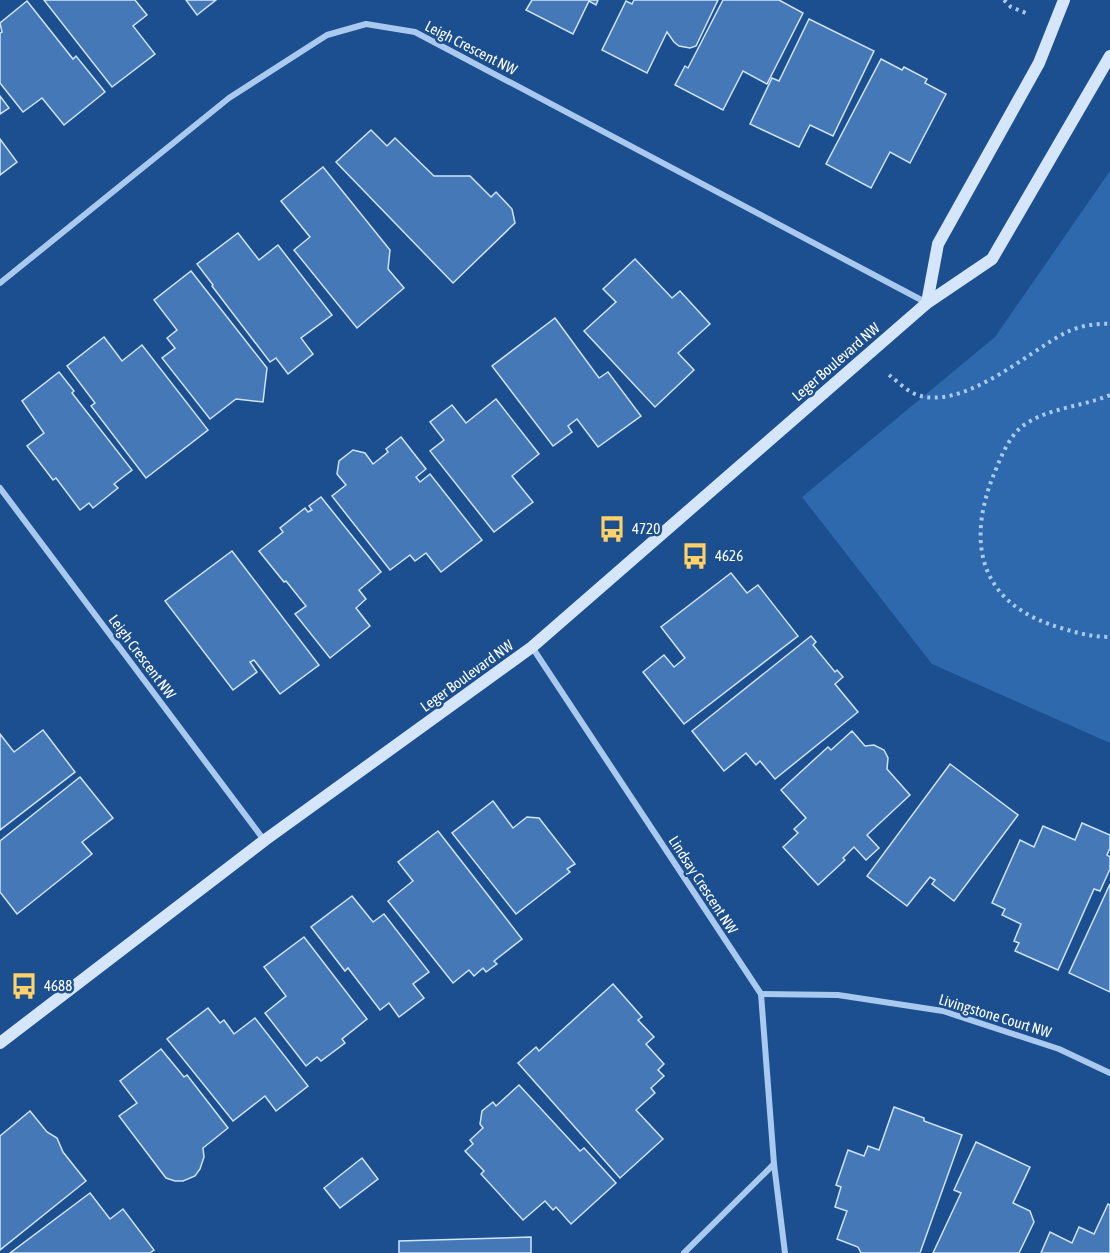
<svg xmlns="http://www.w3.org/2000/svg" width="1110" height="1253" font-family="'Asap Condensed',sans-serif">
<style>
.green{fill:#2e69ad}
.building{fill:#4478b7;stroke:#cfe3fa;stroke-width:1.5}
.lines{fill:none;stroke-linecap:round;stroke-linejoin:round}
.path{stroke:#a9c9ee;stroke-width:4;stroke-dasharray:3 4.5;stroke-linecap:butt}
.street{stroke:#a9c9ee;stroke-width:6}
.secondary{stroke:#d6e6fa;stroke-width:12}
.labels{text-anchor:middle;stroke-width:5;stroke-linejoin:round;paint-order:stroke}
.street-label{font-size:15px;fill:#fff;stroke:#1b4f8f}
.poi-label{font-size:15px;fill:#fff;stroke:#1b4f8f;text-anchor:start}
</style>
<rect width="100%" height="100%" fill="#1b4f8f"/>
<path class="green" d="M 1110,171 L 1110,743 L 932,664 L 802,497 L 995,337 Z"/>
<g class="building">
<path d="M 44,0 L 135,0 L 147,15 L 133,26 L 155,54 L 112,87 Z"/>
<path d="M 186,0 L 216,0 L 197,15 Z"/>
<path d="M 532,0 L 598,0 L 596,5 L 589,1 L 573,34 L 526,10 Z"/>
<path d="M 634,0 L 718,0 L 696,46 L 690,48 L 679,46 L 674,42 L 667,32 L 647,73 L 602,50 L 626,1 L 632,4 Z"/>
<path d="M 723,0 L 779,0 L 803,13 L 767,84 L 743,71 L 723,110 L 675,85 L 685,66 L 688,68 Z"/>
<path d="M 27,1 L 73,59 L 76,56 L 105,92 L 64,125 L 42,98 L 23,112 L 0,83 L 0,33 L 2,32 L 0,23 Z"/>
<path d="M 809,19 L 874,51 L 833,136 L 810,125 L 799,147 L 750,124 L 772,78 L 779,81 Z"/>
<path d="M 881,59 L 902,70 L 904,67 L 927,79 L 925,83 L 946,94 L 910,163 L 890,152 L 871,188 L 826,164 Z"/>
<path d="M 0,96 L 9,108 L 0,114 Z"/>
<path d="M 371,130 L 387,146 L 395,138 L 434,176 L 470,176 L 491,197 L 496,192 L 512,209 L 515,223 L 453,283 L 336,162 Z"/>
<path d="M 0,139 L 17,162 L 0,175 Z"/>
<path d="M 323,167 L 390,250 L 388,269 L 404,288 L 357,328 L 294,250 L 310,237 L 281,201 Z"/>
<path d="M 238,233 L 259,260 L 278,245 L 332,315 L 301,338 L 313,354 L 288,374 L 276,358 L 270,362 L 212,286 L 213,285 L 197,264 Z"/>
<path d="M 635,259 L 672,298 L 680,291 L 710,324 L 678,353 L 694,370 L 655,407 L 584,331 L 616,302 L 603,289 Z"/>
<path d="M 191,271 L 267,368 L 263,402 L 236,399 L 210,419 L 162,358 L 175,348 L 167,338 L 177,330 L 154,300 Z"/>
<path d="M 555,318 L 599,378 L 608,372 L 641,416 L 598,447 L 577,419 L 568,426 L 572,432 L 553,446 L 492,366 Z"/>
<path d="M 104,337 L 122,361 L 142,345 L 208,430 L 146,478 L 91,406 L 95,403 L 67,366 Z"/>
<path d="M 59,372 L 74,391 L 72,393 L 132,470 L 114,484 L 118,488 L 93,508 L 89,503 L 80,510 L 56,478 L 53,480 L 27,446 L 44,433 L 22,401 Z"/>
<path d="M 496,399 L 539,454 L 512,476 L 533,502 L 494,532 L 430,451 L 444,440 L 430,422 L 452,405 L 466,423 Z"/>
<path d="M 401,437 L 426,469 L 416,477 L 420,482 L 430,474 L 482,540 L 441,572 L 426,553 L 415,561 L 410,555 L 390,570 L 332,496 L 346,485 L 337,474 L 339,461 L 353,450 L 365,453 L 373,464 L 388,452 L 386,449 Z"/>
<path d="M 321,497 L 381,572 L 359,590 L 366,599 L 356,608 L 370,626 L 330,658 L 295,614 L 306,606 L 286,581 L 284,582 L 259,551 L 283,532 L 280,528 L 305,508 L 308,512 L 312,510 L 309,506 Z"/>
<path d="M 232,551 L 319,665 L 280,694 L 254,660 L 250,662 L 257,672 L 233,690 L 165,601 Z"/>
<path d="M 731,573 L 747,593 L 758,585 L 798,636 L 684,724 L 643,672 L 664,655 L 674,667 L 685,658 L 661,627 Z"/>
<path d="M 811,636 L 816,642 L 813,645 L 835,672 L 837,670 L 843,677 L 835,684 L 858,712 L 775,779 L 760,761 L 756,765 L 746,753 L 724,771 L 692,731 Z"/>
<path d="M 43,730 L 75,772 L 0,830 L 0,734 L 14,752 Z"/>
<path d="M 852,731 L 865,746 L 874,745 L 884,750 L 888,758 L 887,769 L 910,795 L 867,835 L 879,848 L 866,860 L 854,847 L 843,858 L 845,860 L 818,885 L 783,847 L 798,833 L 794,829 L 806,818 L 781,790 L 828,747 L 831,750 Z"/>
<path d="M 950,764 L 1018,815 L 954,901 L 932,884 L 935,880 L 930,877 L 907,906 L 867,876 Z"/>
<path d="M 80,777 L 113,818 L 82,842 L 92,854 L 17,914 L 0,892 L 0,841 Z"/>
<path d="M 493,801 L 513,828 L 527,817 L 539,818 L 575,864 L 567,869 L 570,872 L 516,914 L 452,833 Z"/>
<path d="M 1082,823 L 1110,835 L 1110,848 L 1107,855 L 1110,857 L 1110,869 L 1100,891 L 1094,889 L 1058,970 L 1015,951 L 1019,943 L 1014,941 L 1021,924 L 1002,915 L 1005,909 L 992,903 L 1020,840 L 1034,847 L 1043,826 L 1075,840 Z"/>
<path d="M 438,831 L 522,939 L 494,961 L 497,964 L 486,972 L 483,968 L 474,976 L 469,970 L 453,983 L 388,901 L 413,881 L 398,862 Z"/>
<path d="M 1110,884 L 1110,992 L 1069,973 Z"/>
<path d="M 352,896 L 373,922 L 384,914 L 429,972 L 413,984 L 424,998 L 399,1017 L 389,1003 L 380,1010 L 348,968 L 345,971 L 311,927 Z"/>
<path d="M 304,937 L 367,1019 L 342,1039 L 345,1043 L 321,1061 L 317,1057 L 306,1066 L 265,1013 L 286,996 L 264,967 Z"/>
<path d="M 613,984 L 642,1017 L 638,1020 L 654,1037 L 646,1044 L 664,1064 L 658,1070 L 664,1076 L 651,1088 L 655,1093 L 636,1110 L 663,1139 L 620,1178 L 518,1063 L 536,1047 L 539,1051 Z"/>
<path d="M 208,1008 L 220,1023 L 224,1020 L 234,1034 L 255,1018 L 308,1086 L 276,1111 L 265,1096 L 233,1121 L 167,1039 Z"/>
<path d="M 161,1049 L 184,1077 L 187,1075 L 228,1128 L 203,1148 L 204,1157 L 200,1169 L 195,1176 L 183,1181 L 175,1181 L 166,1178 L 119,1116 L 137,1103 L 120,1081 Z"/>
<path d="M 519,1085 L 580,1151 L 584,1148 L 616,1183 L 571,1224 L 556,1207 L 553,1210 L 545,1201 L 523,1220 L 481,1174 L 484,1171 L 465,1151 L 473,1144 L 470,1140 L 483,1128 L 480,1124 L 482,1111 L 493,1102 L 496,1106 Z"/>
<path d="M 894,1107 L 924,1118 L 924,1121 L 962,1135 L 920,1253 L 861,1253 L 858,1247 L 837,1239 L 847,1211 L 835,1207 L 841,1187 L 836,1185 L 848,1150 L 864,1156 L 868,1146 L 879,1150 Z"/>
<path d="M 30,1111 L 47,1132 L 57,1138 L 63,1152 L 86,1181 L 0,1250 L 0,1136 Z"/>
<path d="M 976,1142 L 1030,1167 L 1013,1203 L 1030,1211 L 1034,1222 L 1019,1253 L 933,1253 L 961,1193 L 954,1190 Z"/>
<path d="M 362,1158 L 378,1179 L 340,1208 L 324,1188 Z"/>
<path d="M 90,1193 L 110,1219 L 123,1209 L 154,1250 L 150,1253 L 10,1253 Z"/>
<path d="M 1108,1204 L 1110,1205 L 1110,1253 L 1041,1253 L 1050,1232 L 1072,1243 L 1079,1227 L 1094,1234 Z"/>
<path d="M 531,1237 L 531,1253 L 399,1253 L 399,1241 Z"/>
</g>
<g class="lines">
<g class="path">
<path d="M 1004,0 L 1011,7 L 1026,13"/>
<path d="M 889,375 C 897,381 906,390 915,394 C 961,413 1028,352 1065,333 C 1079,326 1095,323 1110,324"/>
<path d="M 1110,395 C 1082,407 1050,407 1024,425 C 1008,436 999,462 992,479 C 965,551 985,606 1061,628 C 1077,633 1093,637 1110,637"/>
</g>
<g class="street">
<path d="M 0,283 L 229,98 L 327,35 L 366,24 L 415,32 L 927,303"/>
<path d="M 0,488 L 264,840"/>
<path d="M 532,647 L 761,994 L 774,1164 L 785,1253"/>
<path d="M 761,994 L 838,995 L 943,1011 L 1059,1049 L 1110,1073"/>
<path d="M 684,1253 L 774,1164"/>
</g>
<g class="secondary">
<path d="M 927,303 L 938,244 L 1039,63 L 1064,0"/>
<path d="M 0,1043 L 265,840 L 532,647 L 927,303 L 992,259 L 1110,56"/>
</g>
</g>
<defs>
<symbol id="bus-bare" viewBox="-9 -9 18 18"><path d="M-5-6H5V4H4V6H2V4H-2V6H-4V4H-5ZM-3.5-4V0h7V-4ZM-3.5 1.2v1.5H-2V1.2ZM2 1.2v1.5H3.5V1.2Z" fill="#ffd166" stroke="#1b4f8f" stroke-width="2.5" paint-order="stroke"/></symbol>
</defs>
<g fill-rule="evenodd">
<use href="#bus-bare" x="593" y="510" width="38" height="38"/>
<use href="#bus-bare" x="676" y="537" width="38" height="38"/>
<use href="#bus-bare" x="5" y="967" width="38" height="38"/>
</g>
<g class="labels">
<g class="street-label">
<text transform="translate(471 48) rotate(27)" y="5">Leigh Crescent NW</text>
<text transform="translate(836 362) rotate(-41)" y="5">Leger Boulevard NW</text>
<text transform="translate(142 657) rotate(53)" y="5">Leigh Crescent NW</text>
<text transform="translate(467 676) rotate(-36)" y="5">Leger Boulevard NW</text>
<text transform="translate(703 885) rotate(57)" y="5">Lindsay Crescent NW</text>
<text transform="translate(995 1016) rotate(17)" y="5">Livingstone Court NW</text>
</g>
<g class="poi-label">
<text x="632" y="534">4720</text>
<text x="715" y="561">4626</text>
<text x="44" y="991">4688</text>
</g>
</g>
</svg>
